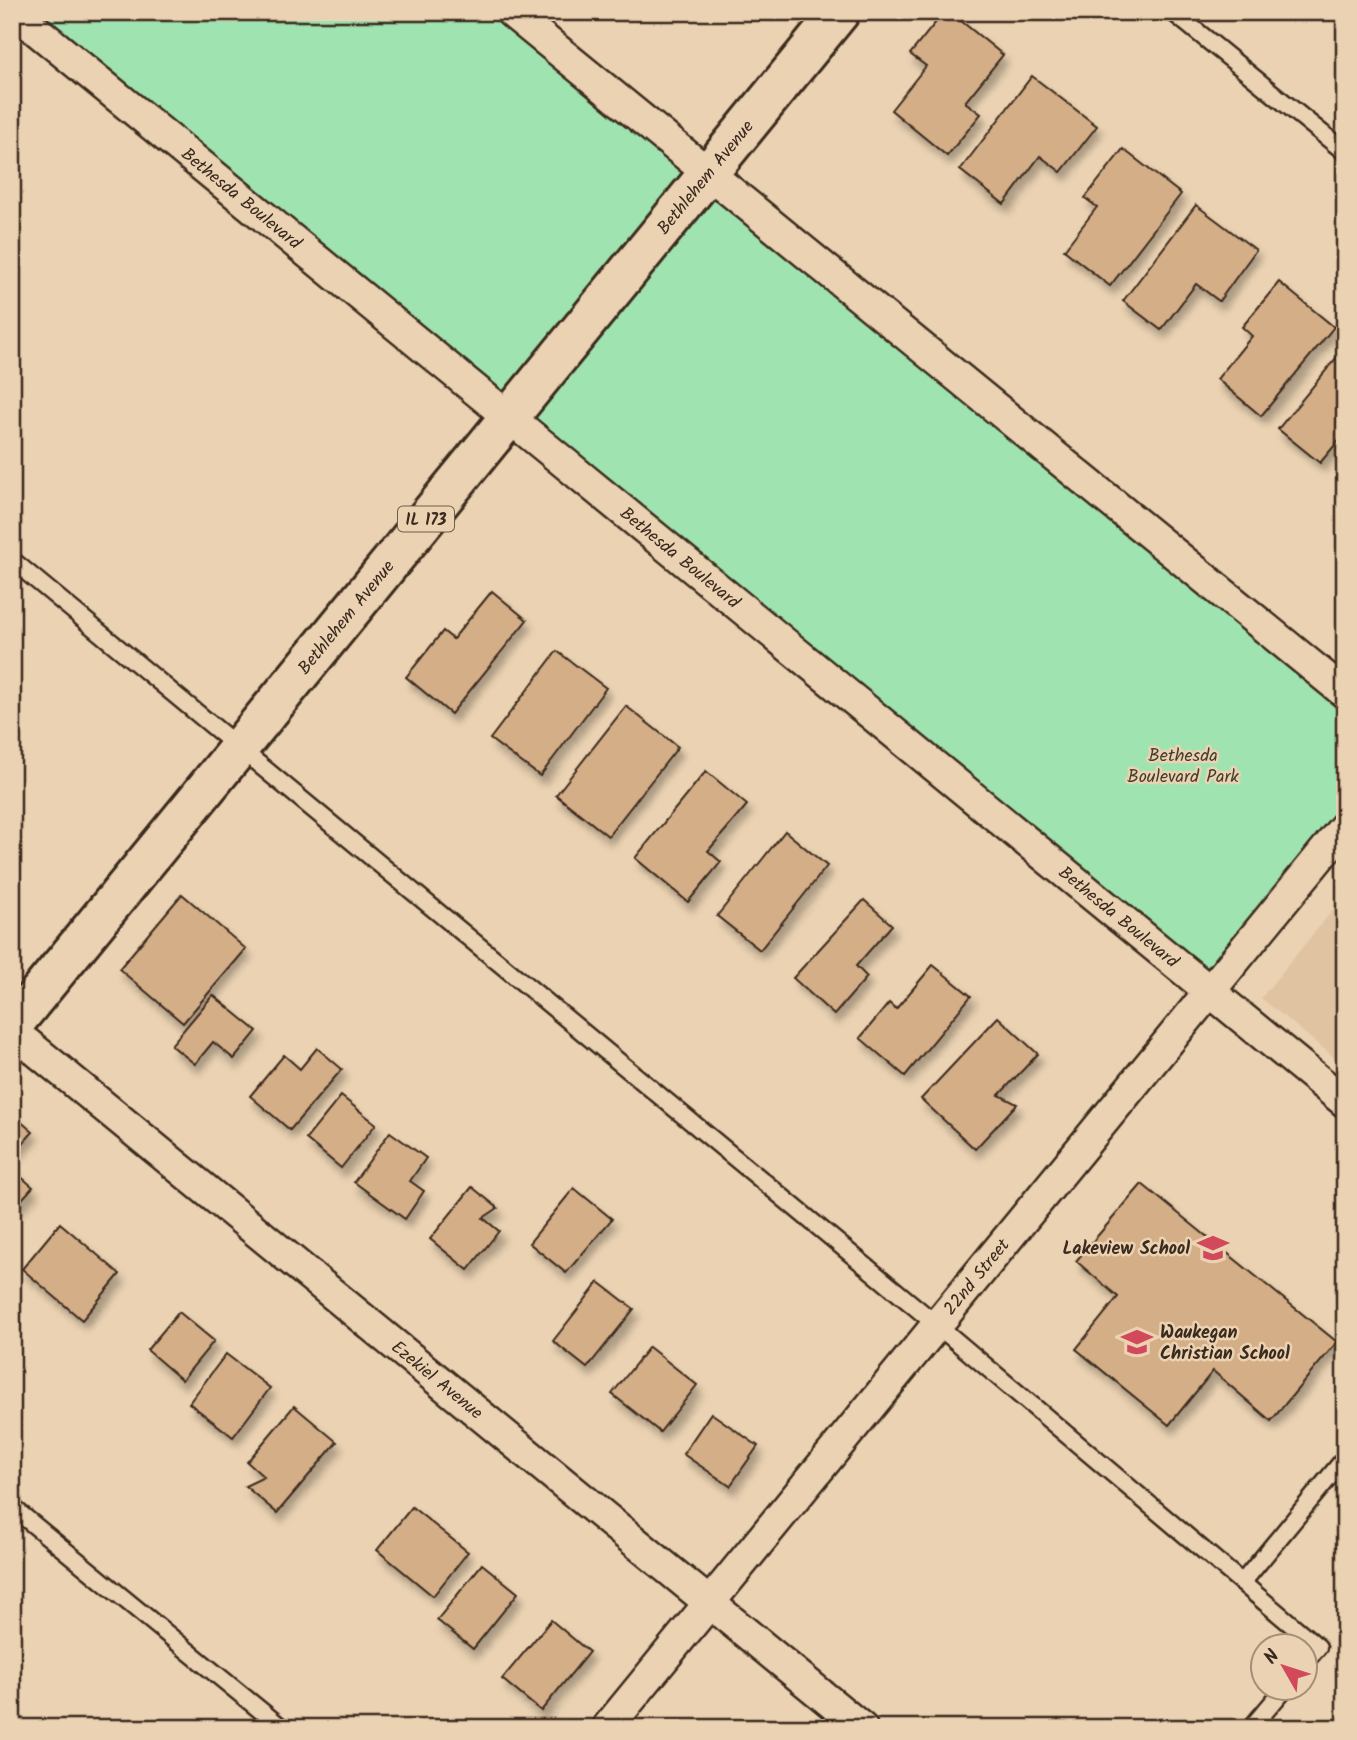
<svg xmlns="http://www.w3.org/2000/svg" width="1357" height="1740" font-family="Kalam,sans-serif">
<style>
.built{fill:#e0c4a2}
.green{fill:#9fe4b0;stroke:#6d8767;stroke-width:2}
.building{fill:#d4ae87;stroke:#3b2a1e;stroke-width:2;filter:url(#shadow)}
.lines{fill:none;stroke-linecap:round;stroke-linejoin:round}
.service-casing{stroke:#3b2a1e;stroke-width:21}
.minor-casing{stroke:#3b2a1e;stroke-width:35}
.primary-casing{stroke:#3b2a1e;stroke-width:44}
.service{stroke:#ead2b2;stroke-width:16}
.minor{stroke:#ead2b2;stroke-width:30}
.primary{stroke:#ead2b2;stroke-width:38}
.labels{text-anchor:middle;stroke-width:5;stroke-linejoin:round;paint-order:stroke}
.shield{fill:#ead2b2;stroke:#705c4a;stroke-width:2}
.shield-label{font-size:16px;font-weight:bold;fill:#3b2a1e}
.street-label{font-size:18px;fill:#3b2a1e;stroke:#ead2b2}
.park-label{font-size:18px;fill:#453d2d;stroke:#ead2b2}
.poi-label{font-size:18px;font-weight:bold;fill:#3b2a1e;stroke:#ead2b2;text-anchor:end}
</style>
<defs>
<filter id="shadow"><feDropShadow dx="4.5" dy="8" stdDeviation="3.5" flood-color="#0004"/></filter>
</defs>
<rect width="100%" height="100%" fill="#ead2b2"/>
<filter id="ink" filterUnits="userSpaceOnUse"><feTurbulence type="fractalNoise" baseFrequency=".0143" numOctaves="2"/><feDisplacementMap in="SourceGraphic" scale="14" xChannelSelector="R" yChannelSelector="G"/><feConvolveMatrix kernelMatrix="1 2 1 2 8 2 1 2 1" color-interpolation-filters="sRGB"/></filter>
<g filter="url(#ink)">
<path class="built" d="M 1345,895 L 1345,1066 L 1261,998 Z"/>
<path class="green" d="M 18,12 L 511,12 L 1345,693 L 1345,826 L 1209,991 Z"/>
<g class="building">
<path d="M 944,12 L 950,12 L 1003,55 L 965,102 L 981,114 L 947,156 L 891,110 L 926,66 L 910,54 Z"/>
<path d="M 1032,76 L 1097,126 L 1061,172 L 1040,156 L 1004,204 L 960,170 Z"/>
<path d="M 1123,149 L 1181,194 L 1110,286 L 1064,250 L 1097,207 L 1085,198 Z"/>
<path d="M 1196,205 L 1256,250 L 1219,301 L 1196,284 L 1161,330 L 1123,301 Z"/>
<path d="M 1279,282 L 1334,327 L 1261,416 L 1217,379 L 1252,336 L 1242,327 Z"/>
<path d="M 1345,347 L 1345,433 L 1320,463 L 1278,429 Z"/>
<path d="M 492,591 L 527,620 L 451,714 L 406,677 L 443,631 L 453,639 Z"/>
<path d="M 557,651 L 606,688 L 540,776 L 490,739 Z"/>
<path d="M 626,706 L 678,747 L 608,836 L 556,795 Z"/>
<path d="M 706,771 L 747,805 L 708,851 L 721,862 L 688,902 L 635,858 Z"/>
<path d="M 785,831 L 827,866 L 760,950 L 717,916 Z"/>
<path d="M 182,894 L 246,949 L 183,1023 L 119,969 Z"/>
<path d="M 864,900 L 892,925 L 856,966 L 867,977 L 834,1015 L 793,978 Z"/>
<path d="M 933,965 L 971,996 L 905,1076 L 860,1038 L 889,1003 L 896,1009 Z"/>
<path d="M 213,995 L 257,1031 L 234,1059 L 213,1042 L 195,1064 L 171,1045 Z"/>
<path d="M 998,1017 L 1038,1054 L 999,1095 L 1017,1104 L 975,1149 L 921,1099 Z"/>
<path d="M 317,1048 L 342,1069 L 290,1130 L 250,1096 L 284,1055 L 300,1069 Z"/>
<path d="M 341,1096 L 376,1124 L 341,1168 L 306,1139 Z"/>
<path d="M 12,1114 L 33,1132 L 12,1155 Z"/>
<path d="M 390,1132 L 426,1158 L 410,1181 L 424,1191 L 405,1219 L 354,1182 Z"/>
<path d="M 12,1169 L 33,1187 L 12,1210 Z"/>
<path d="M 1142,1184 L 1337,1342 L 1271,1421 L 1213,1371 L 1169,1425 L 1076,1349 L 1118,1297 L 1076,1261 Z"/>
<path d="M 472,1187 L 498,1208 L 483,1218 L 499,1231 L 468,1270 L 430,1239 Z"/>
<path d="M 574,1188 L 612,1219 L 566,1273 L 529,1243 Z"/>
<path d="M 60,1223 L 120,1274 L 82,1320 L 22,1269 Z"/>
<path d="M 599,1282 L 634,1309 L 587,1368 L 553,1341 Z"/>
<path d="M 179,1312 L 214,1341 L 182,1380 L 147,1350 Z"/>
<path d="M 649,1347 L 697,1385 L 660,1432 L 612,1394 Z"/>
<path d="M 226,1354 L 270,1388 L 233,1437 L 189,1403 Z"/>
<path d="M 294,1406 L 337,1442 L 277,1513 L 245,1486 L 264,1477 L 247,1462 Z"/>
<path d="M 711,1413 L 758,1446 L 730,1486 L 683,1454 Z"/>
<path d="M 412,1507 L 468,1552 L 433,1596 L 377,1550 Z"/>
<path d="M 482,1564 L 518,1593 L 473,1649 L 437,1620 Z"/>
<path d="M 551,1620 L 589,1652 L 541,1711 L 502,1679 Z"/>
</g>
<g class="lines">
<defs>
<g id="service">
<path d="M 1173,12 L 1345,152"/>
<path d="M 12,560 L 937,1325 L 1318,1647 L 1304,1663"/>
<path d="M 12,1507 L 282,1728"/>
<path d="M 1242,1583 L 1345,1458"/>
<path d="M 1251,1728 L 1285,1688"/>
</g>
<g id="minor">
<path id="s1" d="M 14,12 L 1345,1102"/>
<path d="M 511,12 L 1345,693"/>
<path id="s2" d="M 12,1031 L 862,1728"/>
<path id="s3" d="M 607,1728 L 1345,826"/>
</g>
<g id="primary">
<path id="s4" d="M 12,1026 L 840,12"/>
</g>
</defs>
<use href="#service" class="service-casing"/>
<use href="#minor" class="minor-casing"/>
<use href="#primary" class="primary-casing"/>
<use href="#service" class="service"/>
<use href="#minor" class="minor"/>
<use href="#primary" class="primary"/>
</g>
</g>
<defs>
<symbol id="school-bare" viewBox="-9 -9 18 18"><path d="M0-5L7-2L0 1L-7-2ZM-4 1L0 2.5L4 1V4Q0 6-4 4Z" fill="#d1495b" stroke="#ead2b2" stroke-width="2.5" paint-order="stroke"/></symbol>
</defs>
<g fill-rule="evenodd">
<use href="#school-bare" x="1191" y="1226" width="44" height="44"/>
<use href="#school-bare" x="1115" y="1320" width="44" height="44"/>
</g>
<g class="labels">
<rect class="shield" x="398" y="506.5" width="56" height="25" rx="5"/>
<g class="shield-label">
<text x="426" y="525">IL 173</text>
</g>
<g class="street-label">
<text dy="6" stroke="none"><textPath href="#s4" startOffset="1096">Bethlehem Avenue</textPath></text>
<text dy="6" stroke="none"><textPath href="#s1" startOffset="294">Bethesda Boulevard</textPath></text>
<text dy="6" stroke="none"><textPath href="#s1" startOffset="861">Bethesda Boulevard</textPath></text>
<text dy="6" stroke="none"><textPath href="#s4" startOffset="528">Bethlehem Avenue</textPath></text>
<text dy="6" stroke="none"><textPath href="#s1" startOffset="1428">Bethesda Boulevard</textPath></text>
<text dy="6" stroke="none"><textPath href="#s3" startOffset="583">22nd Street</textPath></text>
<text dy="6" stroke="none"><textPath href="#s2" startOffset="550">Ezekiel Avenue</textPath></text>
</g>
<g class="park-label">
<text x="1183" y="761">Bethesda<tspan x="1183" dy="21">Boulevard Park</tspan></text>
</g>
<g class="poi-label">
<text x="1190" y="1254">Lakeview School</text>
<text x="1160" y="1338" text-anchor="start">Waukegan<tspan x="1160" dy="21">Christian School</tspan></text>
</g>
</g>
<rect width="1357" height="1740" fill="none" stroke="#ead2b2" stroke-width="42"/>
<rect x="21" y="21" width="1315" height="1698" fill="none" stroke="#3b2a1e" stroke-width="2.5" filter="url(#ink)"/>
<g transform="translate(1284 1667) rotate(309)"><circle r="33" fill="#ead2b2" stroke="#a48f77" stroke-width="2"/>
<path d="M0-5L12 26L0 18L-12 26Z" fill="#d1495b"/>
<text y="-10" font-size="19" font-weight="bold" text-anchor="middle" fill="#3b2a1e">N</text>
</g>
</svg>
